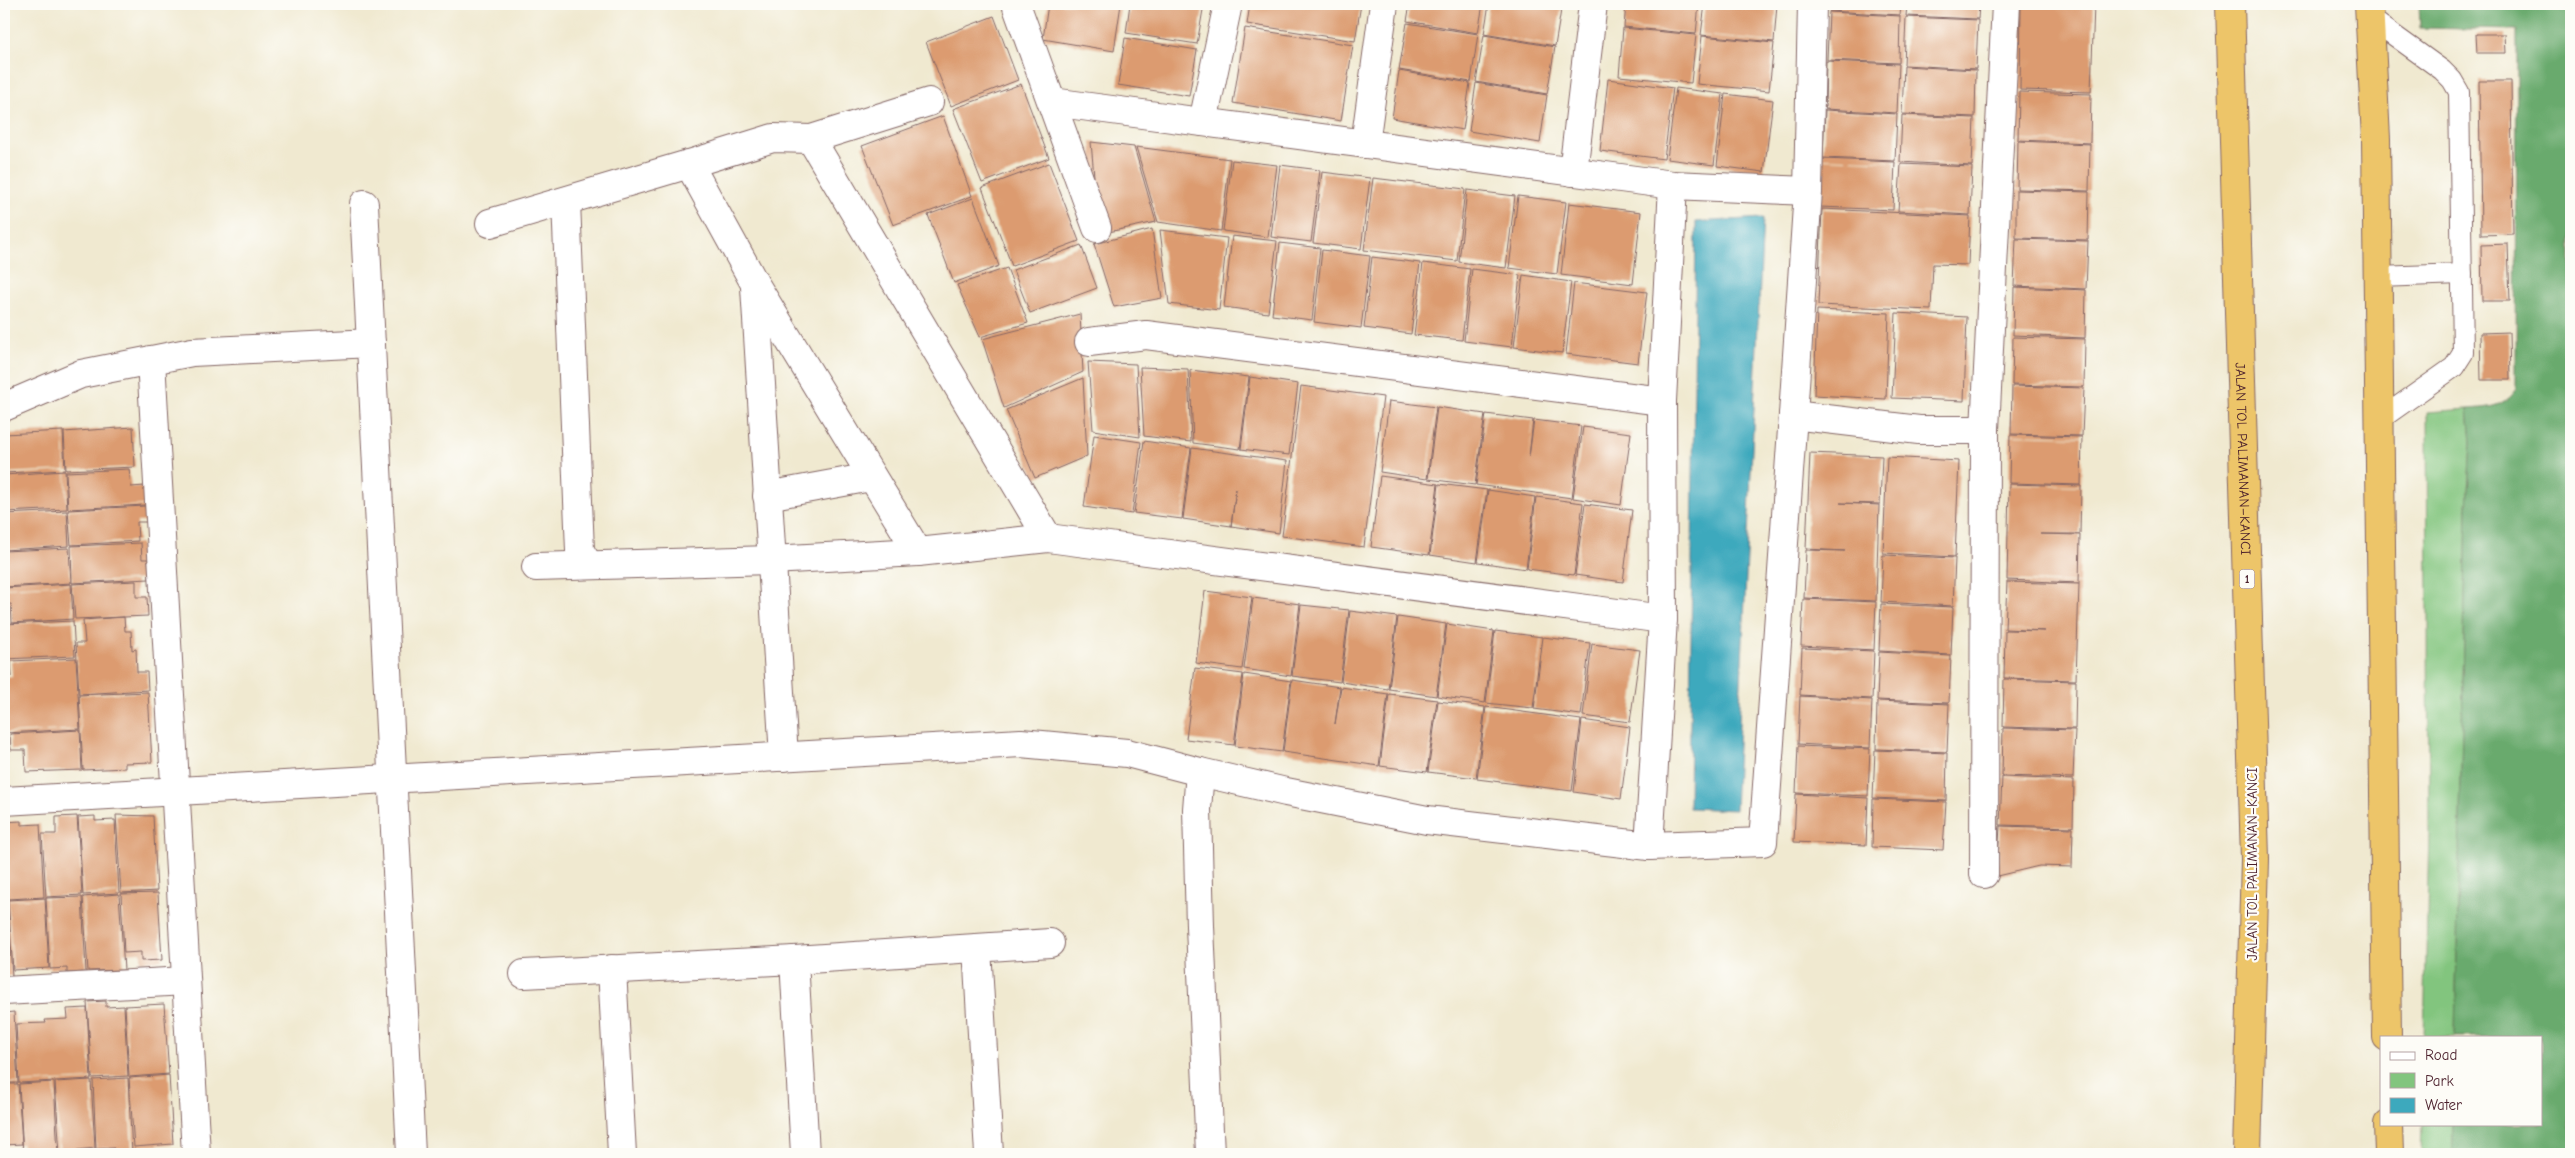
<svg xmlns="http://www.w3.org/2000/svg" width="2575" height="1158" font-family="'Comic Neue',sans-serif">
<style>
.green{fill:#82c57e;stroke:#667254}
.forest{fill:#69aa6d;stroke:#5a644c}
.water{fill:#3da9bd;stroke:#446474}
.building{fill:#dc9b6f}
.lines{fill:none;stroke-linecap:round;stroke-linejoin:round}
.service-casing{stroke:#846665;stroke-width:22}
.minor-casing{stroke:#846665;stroke-width:30}
.motorway-casing{stroke:#846665;stroke-width:30}
.service{stroke:#fff;stroke-width:20}
.minor{stroke:#fff;stroke-width:28}
.motorway{stroke:#edc569;stroke-width:28}
.labels{text-anchor:middle;stroke-width:4.5;stroke-linejoin:round;paint-order:stroke}
.shield{fill:#fdfcf7;stroke:#806168;stroke-width:1}
.shield-label{font-size:12px;font-weight:bold;fill:#4a1f2b}
.street-label{font-size:14px;fill:#4a1f2b;stroke:#fdfcf7}
</style>
<rect width="100%" height="100%" fill="#fdfcf7"/>
<filter id="ink" filterUnits="userSpaceOnUse"><feTurbulence type="fractalNoise" baseFrequency=".02" numOctaves="2"/><feDisplacementMap in="SourceGraphic" scale="10" xChannelSelector="R" yChannelSelector="G"/><feConvolveMatrix kernelMatrix="1 2 1 2 8 2 1 2 1" color-interpolation-filters="sRGB"/></filter>
<filter id="wash" filterUnits="userSpaceOnUse"><feTurbulence type="fractalNoise" baseFrequency=".0096" numOctaves="4" result="noise"/><feDisplacementMap in="SourceGraphic" scale="20" xChannelSelector="R" yChannelSelector="G"/><feGaussianBlur stdDeviation="1.12" result="paint"/><feColorMatrix in="noise" values="0 0 0 0 0 0 0 0 0 0 0 0 0 0 0 0 0 1.4 0 .05"/><feComposite in="paint" operator="in"/></filter>
<g filter="url(#wash)">
<rect width="100%" height="100%" fill="#f0e9d0"/>
<g class="green">
<path d="M 2468,409 L 2471,442 L 2467,508 L 2455,1037 L 2424,1037 L 2429,831 L 2427,412 Z"/>
<path d="M 2422,1124 L 2453,1124 L 2453,1154 L 2421,1154 Z"/>
</g>
<path class="forest" d="M 2419,4 L 2571,4 L 2571,1154 L 2453,1154 L 2453,1124 L 2541,1124 L 2541,1037 L 2455,1037 L 2467,508 L 2471,442 L 2468,409 C 2490,407 2502,408 2516,389 L 2517,30 L 2420,28 Z"/>
<path class="water" d="M 1763,218 L 1735,810 L 1689,808 L 1696,222 Z"/>
<g id="blocks">
<g class="building">
<path d="M 1048,4 L 1121,4 L 1114,51 L 1043,39 Z"/>
<path d="M 1130,4 L 1204,4 L 1197,44 L 1126,33 Z"/>
<path d="M 1250,4 L 1361,4 L 1355,41 L 1247,24 Z"/>
<path d="M 1410,4 L 1483,4 L 1478,33 L 1407,21 Z"/>
<path d="M 1489,4 L 1562,4 L 1555,46 L 1484,34 Z"/>
<path d="M 1626,4 L 1699,4 L 1696,34 L 1624,27 Z"/>
<path d="M 1705,4 L 1777,4 L 1774,42 L 1701,35 Z"/>
<path d="M 1829,4 L 1901,4 L 1900,15 L 1829,11 Z"/>
<path d="M 1907,4 L 1979,4 L 1978,19 L 1906,16 Z"/>
<path d="M 2021,4 L 2094,4 L 2091,92 L 2020,90 Z"/>
<path d="M 1829,12 L 1900,16 L 1899,63 L 1827,60 Z"/>
<path d="M 994,16 L 1018,80 L 951,106 L 926,42 Z"/>
<path d="M 1906,17 L 1978,20 L 1976,69 L 1904,65 Z"/>
<path d="M 1407,23 L 1478,34 L 1471,82 L 1399,70 Z"/>
<path d="M 1245,28 L 1353,45 L 1341,121 L 1233,103 Z"/>
<path d="M 1623,28 L 1696,35 L 1691,83 L 1619,76 Z"/>
<path d="M 2476,34 L 2505,34 L 2506,53 L 2477,53 Z"/>
<path d="M 1484,35 L 1555,47 L 1547,94 L 1476,82 Z"/>
<path d="M 1702,36 L 1774,43 L 1769,91 L 1697,84 Z"/>
<path d="M 1125,38 L 1197,50 L 1189,96 L 1118,85 Z"/>
<path d="M 1826,61 L 1899,64 L 1897,113 L 1825,109 Z"/>
<path d="M 1904,66 L 1976,70 L 1975,117 L 1902,114 Z"/>
<path d="M 1399,71 L 1470,83 L 1463,130 L 1392,118 Z"/>
<path d="M 1608,79 L 1673,88 L 1664,159 L 1600,151 Z"/>
<path d="M 2479,81 L 2511,81 L 2513,234 L 2481,235 Z"/>
<path d="M 1476,83 L 1547,95 L 1540,143 L 1469,131 Z"/>
<path d="M 1021,84 L 1049,158 L 982,183 L 953,109 Z"/>
<path d="M 1676,88 L 1723,94 L 1714,165 L 1667,159 Z"/>
<path d="M 2019,92 L 2091,94 L 2090,143 L 2018,140 Z"/>
<path d="M 1725,94 L 1773,100 L 1764,172 L 1717,166 Z"/>
<path d="M 1825,110 L 1897,114 L 1895,161 L 1823,158 Z"/>
<path d="M 1902,115 L 1974,118 L 1972,166 L 1900,162 Z"/>
<path d="M 943,116 L 972,196 L 893,225 L 862,146 Z"/>
<path d="M 2018,141 L 2090,144 L 2089,191 L 2017,189 Z"/>
<path d="M 1091,142 L 1134,147 L 1156,222 L 1099,234 Z"/>
<path d="M 1136,147 L 1230,159 L 1221,231 L 1158,222 Z"/>
<path d="M 1823,159 L 1895,162 L 1893,210 L 1821,207 Z"/>
<path d="M 1232,160 L 1277,165 L 1268,237 L 1223,231 Z"/>
<path d="M 1049,163 L 1079,241 L 1012,266 L 982,188 Z"/>
<path d="M 1901,164 L 1972,167 L 1970,215 L 1898,211 Z"/>
<path d="M 1280,165 L 1320,170 L 1311,242 L 1271,237 Z"/>
<path d="M 1322,172 L 1370,178 L 1361,249 L 1313,243 Z"/>
<path d="M 1373,178 L 1465,189 L 1457,261 L 1364,250 Z"/>
<path d="M 1467,190 L 1515,196 L 1506,268 L 1459,262 Z"/>
<path d="M 2016,190 L 2089,192 L 2088,240 L 2016,238 Z"/>
<path d="M 1518,196 L 1566,202 L 1557,274 L 1509,268 Z"/>
<path d="M 973,198 L 999,266 L 954,283 L 928,215 Z"/>
<path d="M 1569,203 L 1641,212 L 1633,284 L 1561,275 Z"/>
<path d="M 1822,209 L 1970,216 L 1968,265 L 1933,264 L 1931,310 L 1818,305 Z"/>
<path d="M 1152,229 L 1162,298 L 1114,307 L 1094,244 Z"/>
<path d="M 1160,230 L 1227,238 L 1219,310 L 1169,304 Z"/>
<path d="M 1232,236 L 1277,241 L 1268,313 L 1224,307 Z"/>
<path d="M 2016,239 L 2088,241 L 2086,289 L 2014,286 Z"/>
<path d="M 1280,243 L 1320,248 L 1312,320 L 1272,315 Z"/>
<path d="M 2508,244 L 2510,301 L 2482,301 L 2481,245 Z"/>
<path d="M 1081,245 L 1097,288 L 1030,313 L 1013,270 Z"/>
<path d="M 1322,250 L 1370,256 L 1361,328 L 1314,322 Z"/>
<path d="M 1372,257 L 1420,263 L 1411,334 L 1364,328 Z"/>
<path d="M 1423,263 L 1470,269 L 1462,340 L 1414,335 Z"/>
<path d="M 1007,268 L 1028,323 L 980,337 L 957,285 Z"/>
<path d="M 1472,269 L 1520,275 L 1512,347 L 1464,341 Z"/>
<path d="M 1523,275 L 1571,282 L 1562,353 L 1514,347 Z"/>
<path d="M 1574,283 L 1647,292 L 1638,363 L 1566,354 Z"/>
<path d="M 2014,287 L 2086,290 L 2085,338 L 2013,335 Z"/>
<path d="M 1817,310 L 1889,313 L 1886,399 L 1814,395 Z"/>
<path d="M 1896,313 L 1967,317 L 1964,401 L 1892,398 Z"/>
<path d="M 1080,314 L 1083,372 L 1004,408 L 982,339 Z"/>
<path d="M 2509,332 L 2510,380 L 2481,380 L 2480,333 Z"/>
<path d="M 2013,337 L 2085,339 L 2084,387 L 2012,385 Z"/>
<path d="M 1088,362 L 1136,364 L 1140,437 L 1093,430 Z"/>
<path d="M 1140,367 L 1188,369 L 1191,442 L 1144,436 Z"/>
<path d="M 1190,370 L 1249,377 L 1240,449 L 1193,443 Z"/>
<path d="M 1250,377 L 1298,384 L 1289,455 L 1241,449 Z"/>
<path d="M 1083,378 L 1087,456 L 1035,478 L 1006,410 Z"/>
<path d="M 1301,386 L 1383,397 L 1364,547 L 1282,536 Z"/>
<path d="M 2012,386 L 2084,388 L 2082,436 L 2011,434 Z"/>
<path d="M 1389,401 L 1436,407 L 1427,479 L 1380,472 Z"/>
<path d="M 1437,407 L 1485,414 L 1475,485 L 1428,479 Z"/>
<path d="M 1486,414 L 1533,420 L 1529,457 L 1534,420 L 1581,426 L 1572,498 L 1476,485 Z"/>
<path d="M 133,427 L 135,467 L 66,470 L 64,432 Z"/>
<path d="M 1583,427 L 1631,433 L 1621,505 L 1573,498 Z"/>
<path d="M 63,431 L 65,470 L 4,473 L 4,434 Z"/>
<path d="M 1094,435 L 1141,442 L 1132,514 L 1084,507 Z"/>
<path d="M 2010,435 L 2082,437 L 2081,485 L 2009,483 Z"/>
<path d="M 1144,441 L 1191,448 L 1182,519 L 1134,513 Z"/>
<path d="M 1192,448 L 1287,461 L 1279,533 L 1231,526 L 1236,489 L 1231,526 L 1183,519 Z"/>
<path d="M 1810,453 L 1882,456 L 1880,504 L 1840,503 L 1879,505 L 1876,601 L 1804,598 L 1806,550 L 1845,551 L 1806,549 Z"/>
<path d="M 1887,457 L 1959,461 L 1955,557 L 1883,553 Z"/>
<path d="M 129,469 L 131,487 L 145,486 L 145,505 L 68,509 L 66,472 Z"/>
<path d="M 65,471 L 67,509 L 4,512 L 4,475 Z"/>
<path d="M 1380,476 L 1438,484 L 1429,555 L 1371,547 Z"/>
<path d="M 1439,484 L 1487,490 L 1477,562 L 1430,555 Z"/>
<path d="M 2009,484 L 2081,486 L 2080,534 L 2040,534 L 2080,535 L 2079,583 L 2007,580 Z"/>
<path d="M 1488,490 L 1535,497 L 1526,569 L 1478,562 Z"/>
<path d="M 1536,497 L 1583,503 L 1574,575 L 1527,569 Z"/>
<path d="M 1585,504 L 1632,510 L 1623,582 L 1575,575 Z"/>
<path d="M 145,506 L 147,522 L 137,522 L 138,541 L 71,545 L 68,510 Z"/>
<path d="M 67,511 L 69,546 L 4,550 L 4,514 Z"/>
<path d="M 141,543 L 142,559 L 148,559 L 149,579 L 72,583 L 71,546 Z"/>
<path d="M 69,548 L 71,583 L 4,587 L 4,551 Z"/>
<path d="M 1883,555 L 1955,558 L 1953,606 L 1881,602 Z"/>
<path d="M 136,581 L 136,597 L 147,597 L 148,616 L 75,619 L 72,584 Z"/>
<path d="M 2007,582 L 2079,584 L 2076,680 L 2004,678 L 2005,630 L 2045,631 L 2005,629 Z"/>
<path d="M 71,584 L 73,619 L 12,623 L 11,604 L 4,604 L 4,588 Z"/>
<path d="M 1205,591 L 1252,597 L 1242,669 L 1196,663 Z"/>
<path d="M 1253,598 L 1300,604 L 1291,676 L 1244,669 Z"/>
<path d="M 1803,599 L 1876,602 L 1874,650 L 1801,646 Z"/>
<path d="M 1881,604 L 1953,607 L 1951,655 L 1879,651 Z"/>
<path d="M 1301,605 L 1349,610 L 1340,682 L 1292,676 Z"/>
<path d="M 1350,611 L 1397,617 L 1388,689 L 1341,682 Z"/>
<path d="M 124,617 L 125,631 L 131,631 L 132,650 L 136,649 L 137,672 L 147,672 L 148,690 L 79,694 L 76,643 L 85,643 L 83,620 Z"/>
<path d="M 1398,617 L 1446,624 L 1436,696 L 1389,689 Z"/>
<path d="M 73,621 L 75,656 L 4,659 L 4,624 Z"/>
<path d="M 1447,624 L 1494,631 L 1485,703 L 1437,696 Z"/>
<path d="M 1495,631 L 1542,637 L 1533,708 L 1486,703 Z"/>
<path d="M 1543,637 L 1590,643 L 1581,715 L 1534,709 Z"/>
<path d="M 1592,644 L 1640,650 L 1630,722 L 1583,716 Z"/>
<path d="M 1802,648 L 1874,651 L 1872,699 L 1800,695 Z"/>
<path d="M 1879,652 L 1951,656 L 1949,703 L 1877,700 Z"/>
<path d="M 76,658 L 80,729 L 5,733 L 4,677 L 12,676 L 11,661 Z"/>
<path d="M 1195,668 L 1243,674 L 1234,745 L 1186,739 Z"/>
<path d="M 1244,674 L 1291,681 L 1282,752 L 1235,746 Z"/>
<path d="M 2004,679 L 2076,681 L 2075,729 L 2003,727 Z"/>
<path d="M 1292,680 L 1340,687 L 1335,724 L 1341,687 L 1388,694 L 1379,766 L 1283,752 Z"/>
<path d="M 148,692 L 152,762 L 125,763 L 125,768 L 83,770 L 79,695 Z"/>
<path d="M 1389,694 L 1437,700 L 1427,772 L 1380,766 Z"/>
<path d="M 1800,696 L 1872,700 L 1870,748 L 1798,744 Z"/>
<path d="M 1438,701 L 1485,707 L 1476,778 L 1428,772 Z"/>
<path d="M 1877,701 L 1949,704 L 1947,752 L 1876,749 Z"/>
<path d="M 1486,707 L 1581,720 L 1572,791 L 1477,779 Z"/>
<path d="M 1582,720 L 1630,727 L 1621,799 L 1574,792 Z"/>
<path d="M 2003,728 L 2075,730 L 2073,778 L 2002,776 Z"/>
<path d="M 80,730 L 82,770 L 26,772 L 25,750 L 11,750 L 10,734 Z"/>
<path d="M 1798,746 L 1870,749 L 1868,796 L 1796,793 Z"/>
<path d="M 1875,750 L 1947,753 L 1946,801 L 1873,798 Z"/>
<path d="M 2002,777 L 2074,780 L 2073,827 L 2000,825 Z"/>
<path d="M 1796,794 L 1868,798 L 1866,845 L 1794,842 Z"/>
<path d="M 1873,799 L 1946,802 L 1943,850 L 1872,847 Z"/>
<path d="M 116,815 L 153,816 L 157,891 L 121,893 Z"/>
<path d="M 77,816 L 82,895 L 46,897 L 42,834 L 56,834 L 56,817 Z"/>
<path d="M 95,816 L 95,821 L 115,820 L 119,893 L 83,895 L 78,817 Z"/>
<path d="M 21,821 L 21,825 L 40,824 L 44,897 L 8,899 L 4,822 Z"/>
<path d="M 2000,826 L 2073,828 L 2072,867 L 2039,866 L 1997,876 Z"/>
<path d="M 4,865 L 5,865 L 7,899 L 4,899 Z"/>
<path d="M 158,893 L 162,960 L 141,961 L 141,952 L 124,953 L 121,894 Z"/>
<path d="M 119,894 L 124,970 L 88,971 L 83,897 Z"/>
<path d="M 82,897 L 86,972 L 67,973 L 67,968 L 50,969 L 46,898 Z"/>
<path d="M 45,898 L 49,968 L 13,970 L 8,900 Z"/>
<path d="M 4,900 L 7,900 L 12,976 L 4,976 Z"/>
<path d="M 106,1001 L 106,1007 L 124,1006 L 128,1076 L 92,1078 L 87,1002 Z"/>
<path d="M 164,1004 L 169,1074 L 129,1077 L 125,1006 Z"/>
<path d="M 87,1008 L 91,1079 L 19,1083 L 16,1024 L 46,1023 L 45,1020 L 68,1019 L 67,1009 Z"/>
<path d="M 14,1012 L 18,1083 L 4,1083 L 4,1013 Z"/>
<path d="M 169,1075 L 173,1144 L 134,1147 L 129,1078 Z"/>
<path d="M 128,1078 L 132,1153 L 114,1154 L 114,1148 L 96,1149 L 93,1080 Z"/>
<path d="M 91,1080 L 95,1148 L 77,1150 L 77,1154 L 60,1154 L 55,1082 Z"/>
<path d="M 54,1082 L 58,1154 L 23,1154 L 19,1084 Z"/>
<path d="M 4,1084 L 18,1084 L 22,1144 L 4,1145 Z"/>
</g>
</g>
</g>
<g filter="url(#ink)">
<use href="#blocks" fill-opacity="0" stroke="#846665" stroke-width="1"/>
<g class="lines">
<defs>
<g id="service">
<path d="M 2370,18 L 2442,70 L 2452,80 L 2459,92 L 2463,353 L 2454,367 L 2379,420"/>
<path d="M 2378,277 L 2462,274"/>
</g>
<g id="minor">
<path d="M 1017,7 L 1097,228"/>
<path d="M 929,102 L 811,139 L 1048,538"/>
<path d="M 1052,102 L 1673,185 L 1808,191"/>
<path d="M 1203,122 L 1228,4"/>
<path d="M 1365,144 L 1384,4"/>
<path d="M 689,164 L 773,138 L 811,139"/>
<path d="M 1573,172 L 1593,4"/>
<path d="M 566,201 L 580,551 L 589,565"/>
<path d="M 364,204 L 411,1154"/>
<path d="M 490,223 L 689,164 L 755,284 L 918,552"/>
<path d="M 755,287 L 784,757"/>
<path d="M 1089,342 L 1146,335 L 1662,401"/>
<path d="M 151,360 L 196,1154"/>
<path d="M 4,407 L 81,374 L 192,352 L 371,343"/>
<path d="M 1793,415 L 1808,191 L 1812,4"/>
<path d="M 767,496 L 871,477"/>
<path d="M 536,567 L 771,560 L 918,552 L 1048,538 L 1663,619"/>
<path d="M 4,801 L 1021,743 L 1127,753 L 1200,772"/>
<path d="M 1649,846 L 1663,619 L 1662,401 L 1673,185"/>
<path d="M 1984,874 L 1985,430"/>
<path d="M 977,948 L 989,1154"/>
<path d="M 794,960 L 805,1154"/>
<path d="M 612,969 L 622,1154"/>
<path d="M 524,974 L 794,960 L 1050,943"/>
<path d="M 4,991 L 186,981"/>
<path d="M 1210,1154 L 1200,926 L 1197,809 L 1200,772 L 1286,792 L 1427,820 L 1649,846 L 1763,842 L 1793,415 L 1919,430 L 1985,430 L 2006,4"/>
</g>
<g id="motorway">
<path id="s1" d="M 2230,4 L 2255,859 L 2247,1154"/>
<path d="M 2369,4 L 2376,139 L 2387,1037"/>
<path d="M 2388,1124 L 2389,1154"/>
</g>
</defs>
<use href="#service" class="service-casing"/>
<use href="#minor" class="minor-casing"/>
<use href="#motorway" class="motorway-casing"/>
<use href="#service" class="service"/>
<use href="#minor" class="minor"/>
<use href="#motorway" class="motorway"/>
</g>
</g>
<g class="labels">
<rect class="shield" x="2239.5" y="569.5" width="15" height="19" rx="4"/>
<g class="shield-label">
<text x="2247" y="583">1</text>
</g>
<g class="street-label">
<text dy="5" stroke="none"><textPath href="#s1" startOffset="455">JALAN TOL PALIMANAN–KANCI</textPath></text>
<text transform="translate(2252 864) rotate(-90)" y="5">JALAN TOL PALIMANAN–KANCI</text>
</g>
</g>
<rect width="2575" height="1158" fill="none" stroke="#fdfcf7" stroke-width="20"/>
<rect x="2380" y="1036" width="162" height="90" fill="#fdfcf7" stroke="#b5a4a5"/>
<rect x="2390" y="1052" width="25" height="8" fill="#ffffff" stroke="#b5a4a5"/>
<text x="2425" y="1060" font-size="15" fill="#4a1f2b">Road</text>
<rect x="2390" y="1073" width="25" height="15" fill="#82c57e" stroke="#b5a4a5"/>
<text x="2425" y="1086" font-size="15" fill="#4a1f2b">Park</text>
<rect x="2390" y="1098" width="25" height="15" fill="#3da9bd" stroke="#b5a4a5"/>
<text x="2425" y="1110" font-size="15" fill="#4a1f2b">Water</text>
</svg>
